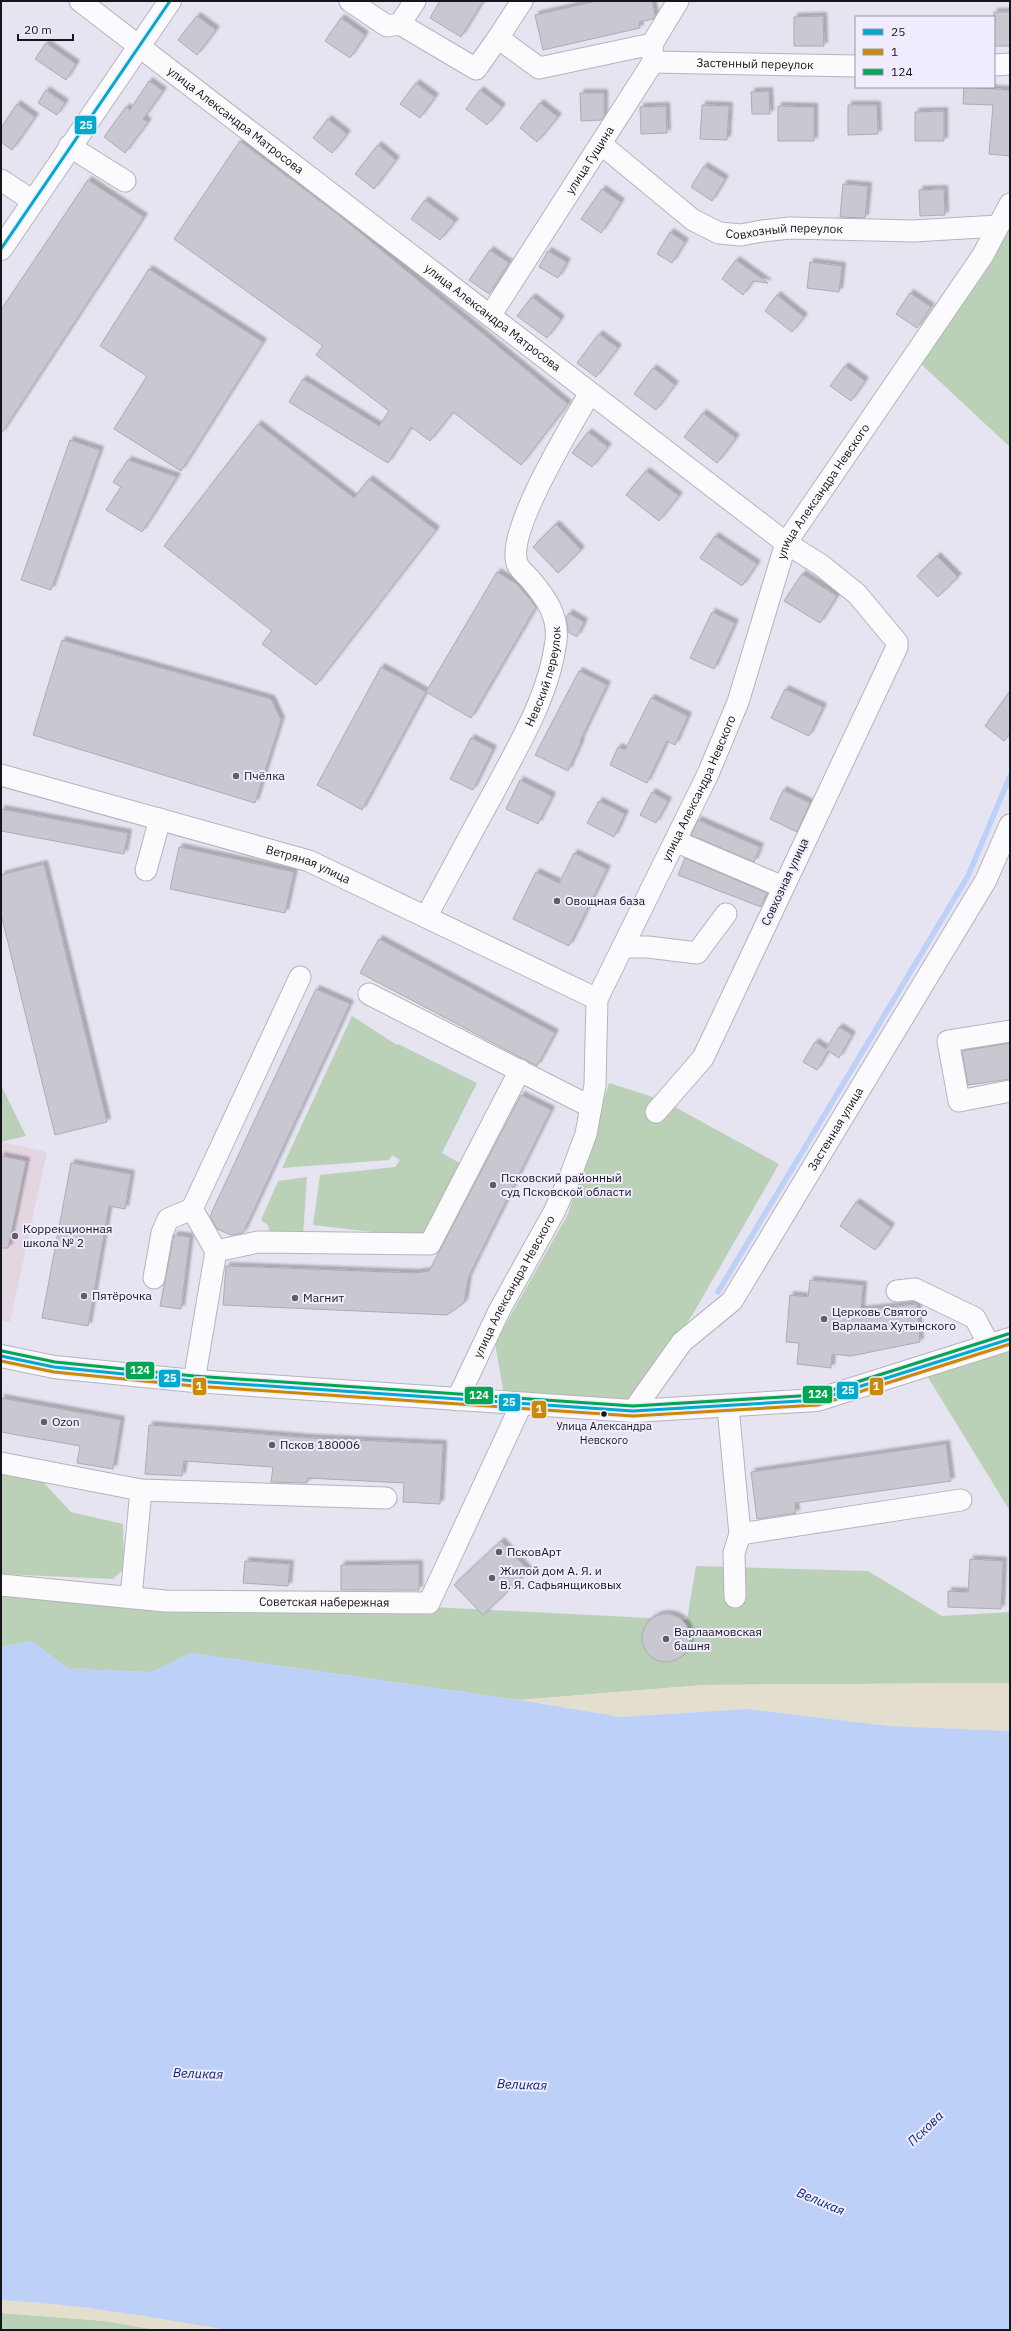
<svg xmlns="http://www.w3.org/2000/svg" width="1011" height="2331" font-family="'IBM Plex Sans',sans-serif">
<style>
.education{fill:#e3d6e1}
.green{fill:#bad0b7}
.sand{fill:#e4decf}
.water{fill:#bdd0f7}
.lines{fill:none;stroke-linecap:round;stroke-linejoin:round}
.stream{stroke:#bdd0f7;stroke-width:5.5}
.building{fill:#c9c8d1;stroke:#adabb4;filter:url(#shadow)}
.minor-casing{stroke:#b5b3bd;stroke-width:23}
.major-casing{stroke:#b5b3bd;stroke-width:24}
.minor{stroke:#fbfbfd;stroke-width:21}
.major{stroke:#fbfbfd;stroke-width:22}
.bus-1-casing{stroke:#f0ecfe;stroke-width:6}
.bus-2-casing{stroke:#f0ecfe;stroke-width:6}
.bus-3-casing{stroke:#f0ecfe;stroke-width:6}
.bus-1{stroke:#00a9ce;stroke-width:3}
.bus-2{stroke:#ca8906;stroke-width:3}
.bus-3{stroke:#00a651;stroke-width:3}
.poi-dot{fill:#5f5d66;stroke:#f0ecfe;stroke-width:1.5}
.bus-dot{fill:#16151c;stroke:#f0ecfe;stroke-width:1.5}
.labels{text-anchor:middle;stroke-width:4;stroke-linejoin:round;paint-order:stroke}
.bus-label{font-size:11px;fill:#16151c;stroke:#f0ecfe}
.street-label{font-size:12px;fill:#16151c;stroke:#f0ecfe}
.poi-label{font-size:12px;fill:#16151c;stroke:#f0ecfe;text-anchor:start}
.water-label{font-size:13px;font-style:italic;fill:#001e7b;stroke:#f0ecfe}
.line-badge{stroke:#f0ecfe;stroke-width:1.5}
.badge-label{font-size:11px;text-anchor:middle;font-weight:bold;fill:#fff}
</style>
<defs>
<filter id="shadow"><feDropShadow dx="3.5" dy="-3.5" stdDeviation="1" flood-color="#0004"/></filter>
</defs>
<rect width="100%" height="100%" fill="#e6e4f0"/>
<path class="education" d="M 1,1142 L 47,1152 L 10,1322 L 1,1320 Z"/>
<g class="green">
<path d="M 1010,225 L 1010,447 L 920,363 Z"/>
<path d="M 352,1016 L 397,1045 L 398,1044 L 477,1083 L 442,1153 L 463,1165 L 425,1238 L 313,1225 L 320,1175 L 395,1167 L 400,1160 L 392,1155 L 389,1160 L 282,1168 Z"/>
<path d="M 609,1083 L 662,1100 L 779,1164 L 693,1314 L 629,1405 L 504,1395 L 495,1343 L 568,1214 Z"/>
<path d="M 1,1085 L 26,1136 L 1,1142 Z"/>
<path d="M 307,1177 L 303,1236 L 270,1234 L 268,1225 L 261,1220 L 278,1181 Z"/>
<path d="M 1010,1349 L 1010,1511 L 926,1374 Z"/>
<path d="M 1,1474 L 42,1481 L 71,1512 L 123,1524 L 124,1569 L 113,1579 L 1,1574 Z"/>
<path d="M 696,1566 L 868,1571 L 942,1616 L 1010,1612 L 1010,1683 L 704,1685 L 519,1700 L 191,1653 L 152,1672 L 69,1669 L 31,1641 L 1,1647 L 1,1585 L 687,1620 Z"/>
<path d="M 1,2313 L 105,2321 L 157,2330 L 1,2330 Z"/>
</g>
<g class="sand">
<path d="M 1010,1683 L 1010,1731 L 889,1726 L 747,1709 L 621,1717 L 519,1700 L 704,1685 Z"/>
<path d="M 1,2300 C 78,2304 152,2317 228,2330 L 157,2330 L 105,2321 L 1,2313 Z"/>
</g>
<path class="water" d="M 31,1641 L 69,1669 L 152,1672 L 191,1653 L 519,1700 L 621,1717 L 747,1709 L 889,1726 L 1010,1731 L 1010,2330 L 228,2330 C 152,2317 78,2304 1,2300 L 1,1647 Z"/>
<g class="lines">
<path class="stream" d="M 718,1292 L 968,876 L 1010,776"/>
</g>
<g class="building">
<path d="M 440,1 L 483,1 L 461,37 L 430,18 Z"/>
<path d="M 597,1 L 652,1 L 655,15 L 653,19 L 639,22 L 640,28 L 543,50 L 535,15 Z"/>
<rect x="994" y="12" width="16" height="34"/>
<path d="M 197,16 L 216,30 L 197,55 L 178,40 Z"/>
<path d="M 823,16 L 824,46 L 794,46 L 794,17 Z"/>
<path d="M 341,18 L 365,35 L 350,58 L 325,41 Z"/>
<path d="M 46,43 L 76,64 L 66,80 L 35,59 Z"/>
<path d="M 149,81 L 163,91 L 143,119 L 148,122 L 125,153 L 104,137 L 126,107 L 130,110 Z"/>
<path d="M 416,83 L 435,97 L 420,118 L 400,104 Z"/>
<path d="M 964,87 L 1010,90 L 1010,156 L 989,154 L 993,105 L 963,104 Z"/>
<path d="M 46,90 L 65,103 L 57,115 L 38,103 Z"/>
<path d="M 480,90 L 502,107 L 487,125 L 466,109 Z"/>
<path d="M 769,91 L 770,114 L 752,114 L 751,92 Z"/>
<path d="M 580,93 L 604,93 L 604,116 L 602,120 L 581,121 Z"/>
<path d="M 540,103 L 558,117 L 537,142 L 520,128 Z"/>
<path d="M 17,104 L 35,117 L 12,150 L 1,142 L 1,128 Z"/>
<path d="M 702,105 L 729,106 L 727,140 L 700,139 Z"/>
<path d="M 848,105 L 877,105 L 878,134 L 848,135 Z"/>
<path d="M 666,106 L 667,133 L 641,134 L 640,107 Z"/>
<path d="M 778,106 L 814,107 L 814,141 L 778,141 Z"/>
<path d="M 944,111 L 944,141 L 915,141 L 915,112 Z"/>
<path d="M 328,119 L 347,134 L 332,153 L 313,138 Z"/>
<path d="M 240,141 L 340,216 L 568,404 L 521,465 L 453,412 L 430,441 L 411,427 L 388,463 L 289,402 L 303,379 L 379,426 L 389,411 L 316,355 L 323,346 L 174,239 Z"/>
<path d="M 378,145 L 396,160 L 374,189 L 355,174 Z"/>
<path d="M 704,166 L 725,179 L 712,201 L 691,187 Z"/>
<path d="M 88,180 L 144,217 L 1,434 L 1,310 Z"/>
<path d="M 843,184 L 868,186 L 865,218 L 840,217 Z"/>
<path d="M 602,189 L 621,202 L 601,233 L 581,219 Z"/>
<path d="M 944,189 L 945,215 L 920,216 L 919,190 Z"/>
<path d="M 425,200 L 455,222 L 440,240 L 411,219 Z"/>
<path d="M 670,232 L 685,242 L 672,263 L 657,254 Z"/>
<path d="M 490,250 L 509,263 L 489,294 L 469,280 Z"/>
<path d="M 548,251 L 567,262 L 558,278 L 539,267 Z"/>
<path d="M 736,260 L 768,283 L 753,281 L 743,295 L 722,279 Z"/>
<path d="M 810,262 L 842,266 L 839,292 L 807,288 Z"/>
<path d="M 149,269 L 263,342 L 181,471 L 114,429 L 147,376 L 100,346 Z"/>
<path d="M 910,293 L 931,307 L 917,328 L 896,314 Z"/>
<path d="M 777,295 L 804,317 L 792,332 L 765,311 Z"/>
<path d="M 532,297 L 561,319 L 547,338 L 517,316 Z"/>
<path d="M 599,334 L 618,348 L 596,377 L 577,363 Z"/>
<path d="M 845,366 L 865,381 L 851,401 L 830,386 Z"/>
<path d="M 653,368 L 675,385 L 656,410 L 634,394 Z"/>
<path d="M 703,413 L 736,438 L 717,463 L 684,437 Z"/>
<path d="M 258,424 L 354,498 L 369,479 L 436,530 L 316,685 L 262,644 L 272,631 L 164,546 Z"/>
<path d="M 588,432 L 608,447 L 592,467 L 572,453 Z"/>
<path d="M 70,440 L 100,450 L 51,590 L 21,580 Z"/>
<path d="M 128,460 L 177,477 L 142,532 L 106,510 L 121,487 L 113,482 Z"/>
<path d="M 646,471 L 679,496 L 659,521 L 626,495 Z"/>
<path d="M 556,524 L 581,550 L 558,573 L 533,547 Z"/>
<path d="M 715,536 L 757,564 L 742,586 L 700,558 Z"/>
<path d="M 937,556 L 958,577 L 938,597 L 917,576 Z"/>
<path d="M 497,572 L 517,584 L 536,607 L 471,718 L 426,692 Z"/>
<path d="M 802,574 L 837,596 L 820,623 L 784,601 Z"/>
<path d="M 712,612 L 735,623 L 714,669 L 690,658 Z"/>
<path d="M 569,613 L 584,622 L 577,637 L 568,632 L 566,618 Z"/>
<path d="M 62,640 L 271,699 L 281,720 L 255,803 L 33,735 Z"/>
<path d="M 381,667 L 426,692 L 362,810 L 317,785 Z"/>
<path d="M 579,671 L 607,685 L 580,741 L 581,742 L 568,771 L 535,755 Z"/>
<path d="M 785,689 L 823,707 L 809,736 L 771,718 Z"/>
<path d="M 1010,691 L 1010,733 L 1004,741 L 985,726 Z"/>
<path d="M 651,698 L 688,716 L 675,745 L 667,741 L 647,783 L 610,765 L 618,747 L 625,750 Z"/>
<path d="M 471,738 L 493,749 L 473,790 L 450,779 Z"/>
<path d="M 520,780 L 552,796 L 538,824 L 506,809 Z"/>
<path d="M 783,790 L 810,803 L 797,832 L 770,819 Z"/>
<path d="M 652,792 L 668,801 L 656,823 L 640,815 Z"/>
<path d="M 599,801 L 625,814 L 614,837 L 587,823 Z"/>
<path d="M 1,809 L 128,833 L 124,854 L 1,831 Z"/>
<path d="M 698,820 L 760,847 L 754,862 L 691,835 Z"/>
<path d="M 179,847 L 294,872 L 285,913 L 170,889 Z"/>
<path d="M 574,853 L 607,869 L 569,946 L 513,919 L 536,872 L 559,883 Z"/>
<path d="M 685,858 L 767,893 L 761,907 L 678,875 Z"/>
<path d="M 44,864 L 107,1122 L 55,1135 L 1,914 L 1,875 Z"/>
<path d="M 379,939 L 555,1033 L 537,1066 L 360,973 Z"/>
<path d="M 316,989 L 350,1004 L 243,1233 L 231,1235 L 217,1229 L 210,1216 Z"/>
<path d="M 839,1027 L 852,1035 L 839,1058 L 828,1051 L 817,1070 L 803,1062 L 815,1042 L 826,1049 Z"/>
<path d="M 1010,1043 L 1010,1079 L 968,1085 L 962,1051 Z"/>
<path d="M 521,1095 L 551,1110 L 468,1278 L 464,1303 L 447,1315 L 223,1305 L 226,1266 L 415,1273 L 429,1271 Z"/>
<path d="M 1,1156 L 26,1161 L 8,1248 L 1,1248 Z"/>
<path d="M 71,1163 L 131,1174 L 125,1209 L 109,1206 L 88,1326 L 42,1318 Z"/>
<path d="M 856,1202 L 891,1227 L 875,1250 L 840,1226 Z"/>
<path d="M 174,1235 L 190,1237 L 181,1309 L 160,1306 Z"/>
<path d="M 810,1280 L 863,1285 L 861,1310 L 917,1304 L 920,1342 L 851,1356 L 832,1354 L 831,1368 L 797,1364 L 799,1343 L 786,1342 L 790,1295 L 808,1297 Z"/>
<path d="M 1,1398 L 121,1420 L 113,1469 L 77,1463 L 80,1446 L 1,1432 Z"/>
<path d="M 149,1425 L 311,1438 L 443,1444 L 440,1504 L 403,1502 L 404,1483 L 308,1478 L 307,1483 L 271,1482 L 273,1467 L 184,1461 L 182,1476 L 145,1474 Z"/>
<path d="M 946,1444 L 951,1481 L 795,1503 L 796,1513 L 757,1519 L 751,1472 Z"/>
<path d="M 501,1541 L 529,1571 L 483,1615 L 454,1585 Z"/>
<path d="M 970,1559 L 1003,1561 L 1001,1609 L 948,1607 L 948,1591 L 968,1592 Z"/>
<path d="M 245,1561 L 290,1564 L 288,1586 L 243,1583 Z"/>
<path d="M 419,1564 L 419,1590 L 341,1590 L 341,1565 Z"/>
<circle cx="666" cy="1638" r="24"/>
</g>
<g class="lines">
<defs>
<g id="minor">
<path id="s1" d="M 80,1 L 786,543 L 821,565 L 857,594 L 897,642 L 897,647 L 703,1058 L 656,1112"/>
<path d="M 350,1 L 387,26 L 400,24"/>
<path d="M 415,1 L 400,24 L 476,69 L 498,38"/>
<path d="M 522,1 L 498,38 L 539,68 L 652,44"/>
<path id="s2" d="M 653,62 L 856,66"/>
<path d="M 994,65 L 1010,64"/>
<path id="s3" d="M 601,144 L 693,220 L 719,233 L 741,235 L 762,231 L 790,228 L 913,231 L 998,226"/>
<path d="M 69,146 L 125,181"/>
<path d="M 1,180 L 33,201"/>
<path id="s4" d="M 490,316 L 653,62 L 652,44 L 678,1"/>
<path id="s5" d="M 1,775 L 309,861 L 597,999"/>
<path d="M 675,841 L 783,887"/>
<path d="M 146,870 L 160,819"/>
<path id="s6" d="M 426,917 C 449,875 471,833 494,792 C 519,744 549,696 556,641 C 559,616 546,598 530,579 C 526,575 519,569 517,563 C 506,531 572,424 590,393"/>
<path d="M 623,947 L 648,947 L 697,953 L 726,914"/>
<path d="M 369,994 L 591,1107"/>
<path d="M 1010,1031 L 948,1041 L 959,1101 L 1010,1091"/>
<path d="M 216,1251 L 192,1209 L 300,977"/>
<path d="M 154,1278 L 162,1233 L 168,1219 L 192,1209"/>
<path d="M 897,1291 L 915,1289 L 975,1318 L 989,1345"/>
<path d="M 194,1381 L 216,1251 L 258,1242 L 430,1244 L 520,1070"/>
<path id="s7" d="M 457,1400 L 500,1309 L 554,1212 L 570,1177 L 586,1134 L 595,1085 L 597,999 L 708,774 L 738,702 L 786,543 L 983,255 L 1010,204"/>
<path d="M 728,1407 L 740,1534 L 961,1500"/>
<path id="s8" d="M 633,1411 L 682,1342 L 732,1301 L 986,880 L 1010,825"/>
<path d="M 1,1463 L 141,1490 L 386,1498"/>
<path id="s9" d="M 1,1585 L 165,1601 L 429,1603 L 521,1405"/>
<path d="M 131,1597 L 141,1490"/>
<path d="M 735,1597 L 734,1553 L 740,1534"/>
</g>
<g id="major">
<path d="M 1,249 L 170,1"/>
<path d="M 1,1356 L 54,1367 L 194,1381 L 633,1411 L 817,1400 L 1010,1339"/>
</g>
</defs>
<use href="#minor" class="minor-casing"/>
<use href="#major" class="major-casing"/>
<use href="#minor" class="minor"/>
<use href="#major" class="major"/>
<defs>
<g id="bus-1">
<path d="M 1,249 L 170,1"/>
<path d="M 1,1356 L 54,1367 L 194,1381 L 633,1411 L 817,1400 L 1010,1339"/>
</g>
<path id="bus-2" d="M 1,1361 L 54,1372 L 194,1386 L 633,1416 L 818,1405 L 1010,1344"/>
<path id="bus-3" d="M 2,1351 L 55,1362 L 194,1376 L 633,1406 L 816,1395 L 1008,1334"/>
</defs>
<use href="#bus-1" class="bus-1-casing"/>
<use href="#bus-2" class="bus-2-casing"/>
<use href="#bus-3" class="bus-3-casing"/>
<use href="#bus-1" class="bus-1"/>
<use href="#bus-2" class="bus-2"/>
<use href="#bus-3" class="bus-3"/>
</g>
<g class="poi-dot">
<circle cx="236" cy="776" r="4"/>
<circle cx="557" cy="901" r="4"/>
<circle cx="493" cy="1185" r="4"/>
<circle cx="15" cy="1236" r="4"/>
<circle cx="84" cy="1296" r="4"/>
<circle cx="295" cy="1298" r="4"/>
<circle cx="824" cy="1319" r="4"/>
<circle cx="44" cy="1422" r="4"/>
<circle cx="272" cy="1445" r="4"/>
<circle cx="499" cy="1552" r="4"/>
<circle cx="492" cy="1578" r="4"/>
<circle cx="666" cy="1639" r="4"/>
</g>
<circle class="bus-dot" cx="604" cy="1414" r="3.5"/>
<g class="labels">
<g class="bus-label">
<text x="604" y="1430">Улица Александра<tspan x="604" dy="14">Невского</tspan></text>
</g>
<g class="street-label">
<text dy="4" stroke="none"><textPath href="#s2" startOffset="102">Застенный переулок</textPath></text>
<text dy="4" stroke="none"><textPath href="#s1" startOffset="196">улица Александра Матросова</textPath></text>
<text dy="4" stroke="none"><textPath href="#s4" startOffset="185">улица Гущина</textPath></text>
<text dy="4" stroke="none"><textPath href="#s3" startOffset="214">Совхозный переулок</textPath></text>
<text dy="4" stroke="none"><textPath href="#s1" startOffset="520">улица Александра Матросова</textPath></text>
<text dy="4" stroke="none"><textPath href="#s7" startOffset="990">улица Александра Невского</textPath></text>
<text dy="4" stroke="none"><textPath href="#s6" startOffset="269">Невский переулок</textPath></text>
<text dy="4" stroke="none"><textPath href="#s7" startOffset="666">улица Александра Невского</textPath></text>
<text dy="4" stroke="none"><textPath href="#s5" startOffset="320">Ветряная улица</textPath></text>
<text transform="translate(785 882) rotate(-65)" y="4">Совхозная улица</text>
<text dy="4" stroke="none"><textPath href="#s8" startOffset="350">Застенная улица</textPath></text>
<text dy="4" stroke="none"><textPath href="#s7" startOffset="127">улица Александра Невского</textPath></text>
<text dy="4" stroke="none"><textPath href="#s9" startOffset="324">Советская набережная</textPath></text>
</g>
<g class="poi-label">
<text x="244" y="780">Пчёлка</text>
<text x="565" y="905">Овощная база</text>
<text x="501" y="1182">Псковский районный<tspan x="501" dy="14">суд Псковской области</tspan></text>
<text x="23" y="1233">Коррекционная<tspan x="23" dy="14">школа № 2</tspan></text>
<text x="92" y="1300">Пятёрочка</text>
<text x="303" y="1302">Магнит</text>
<text x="832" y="1316">Церковь Святого<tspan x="832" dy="14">Варлаама Хутынского</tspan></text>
<text x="52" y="1426">Ozon</text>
<text x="280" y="1449">Псков 180006</text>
<text x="507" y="1556">ПсковАрт</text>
<text x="500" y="1575">Жилой дом А. Я. и<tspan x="500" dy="14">В. Я. Сафьянщиковых</tspan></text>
<text x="674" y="1636">Варлаамовская<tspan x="674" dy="14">башня</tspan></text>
</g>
<g class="water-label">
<text transform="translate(198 2073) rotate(2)" y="5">Великая</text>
<text transform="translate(522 2084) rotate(2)" y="5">Великая</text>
<text transform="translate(925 2128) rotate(-44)" y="5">Пскова</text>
<text transform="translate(821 2201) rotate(23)" y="5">Великая</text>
</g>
</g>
<g class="line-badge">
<rect x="74" y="115" width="23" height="20" rx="4" fill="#00a9ce"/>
<rect x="125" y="1361" width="30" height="19" rx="4" fill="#00a651"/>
<rect x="158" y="1369" width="23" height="19" rx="4" fill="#00a9ce"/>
<rect x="192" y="1377" width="15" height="19" rx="4" fill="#ca8906"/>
<rect x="869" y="1377" width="15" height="19" rx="4" fill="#ca8906"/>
<rect x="836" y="1381" width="23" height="19" rx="4" fill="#00a9ce"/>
<rect x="802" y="1385" width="31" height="19" rx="4" fill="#00a651"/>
<rect x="464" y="1386" width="30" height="19" rx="4" fill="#00a651"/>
<rect x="498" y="1393" width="23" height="19" rx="4" fill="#00a9ce"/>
<rect x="531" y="1400" width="16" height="19" rx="4" fill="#ca8906"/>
</g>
<g class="badge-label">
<text x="86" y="129">25</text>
<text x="140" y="1374">124</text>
<text x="170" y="1382">25</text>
<text x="199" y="1390">1</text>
<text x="876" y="1390">1</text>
<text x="848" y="1394">25</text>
<text x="818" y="1398">124</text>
<text x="479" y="1399">124</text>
<text x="509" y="1406">25</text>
<text x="539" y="1413">1</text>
</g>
<rect width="1011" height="2331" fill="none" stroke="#16151c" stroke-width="4"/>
<rect x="855" y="16" width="140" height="72" fill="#f0ecfe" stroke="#9996a4"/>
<rect x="863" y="29" width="20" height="6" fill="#00a9ce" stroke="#9996a4"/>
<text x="891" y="36" font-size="12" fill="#16151c">25</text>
<rect x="863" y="49" width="20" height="6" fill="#ca8906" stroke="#9996a4"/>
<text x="891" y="56" font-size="12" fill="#16151c">1</text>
<rect x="863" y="69" width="20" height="6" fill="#00a651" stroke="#9996a4"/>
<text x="891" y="76" font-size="12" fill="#16151c">124</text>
<path d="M18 34v6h55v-6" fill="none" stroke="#16151c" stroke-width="2"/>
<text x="24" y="34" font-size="12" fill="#16151c" stroke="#f0ecfe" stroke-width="3" paint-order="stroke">20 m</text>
</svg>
